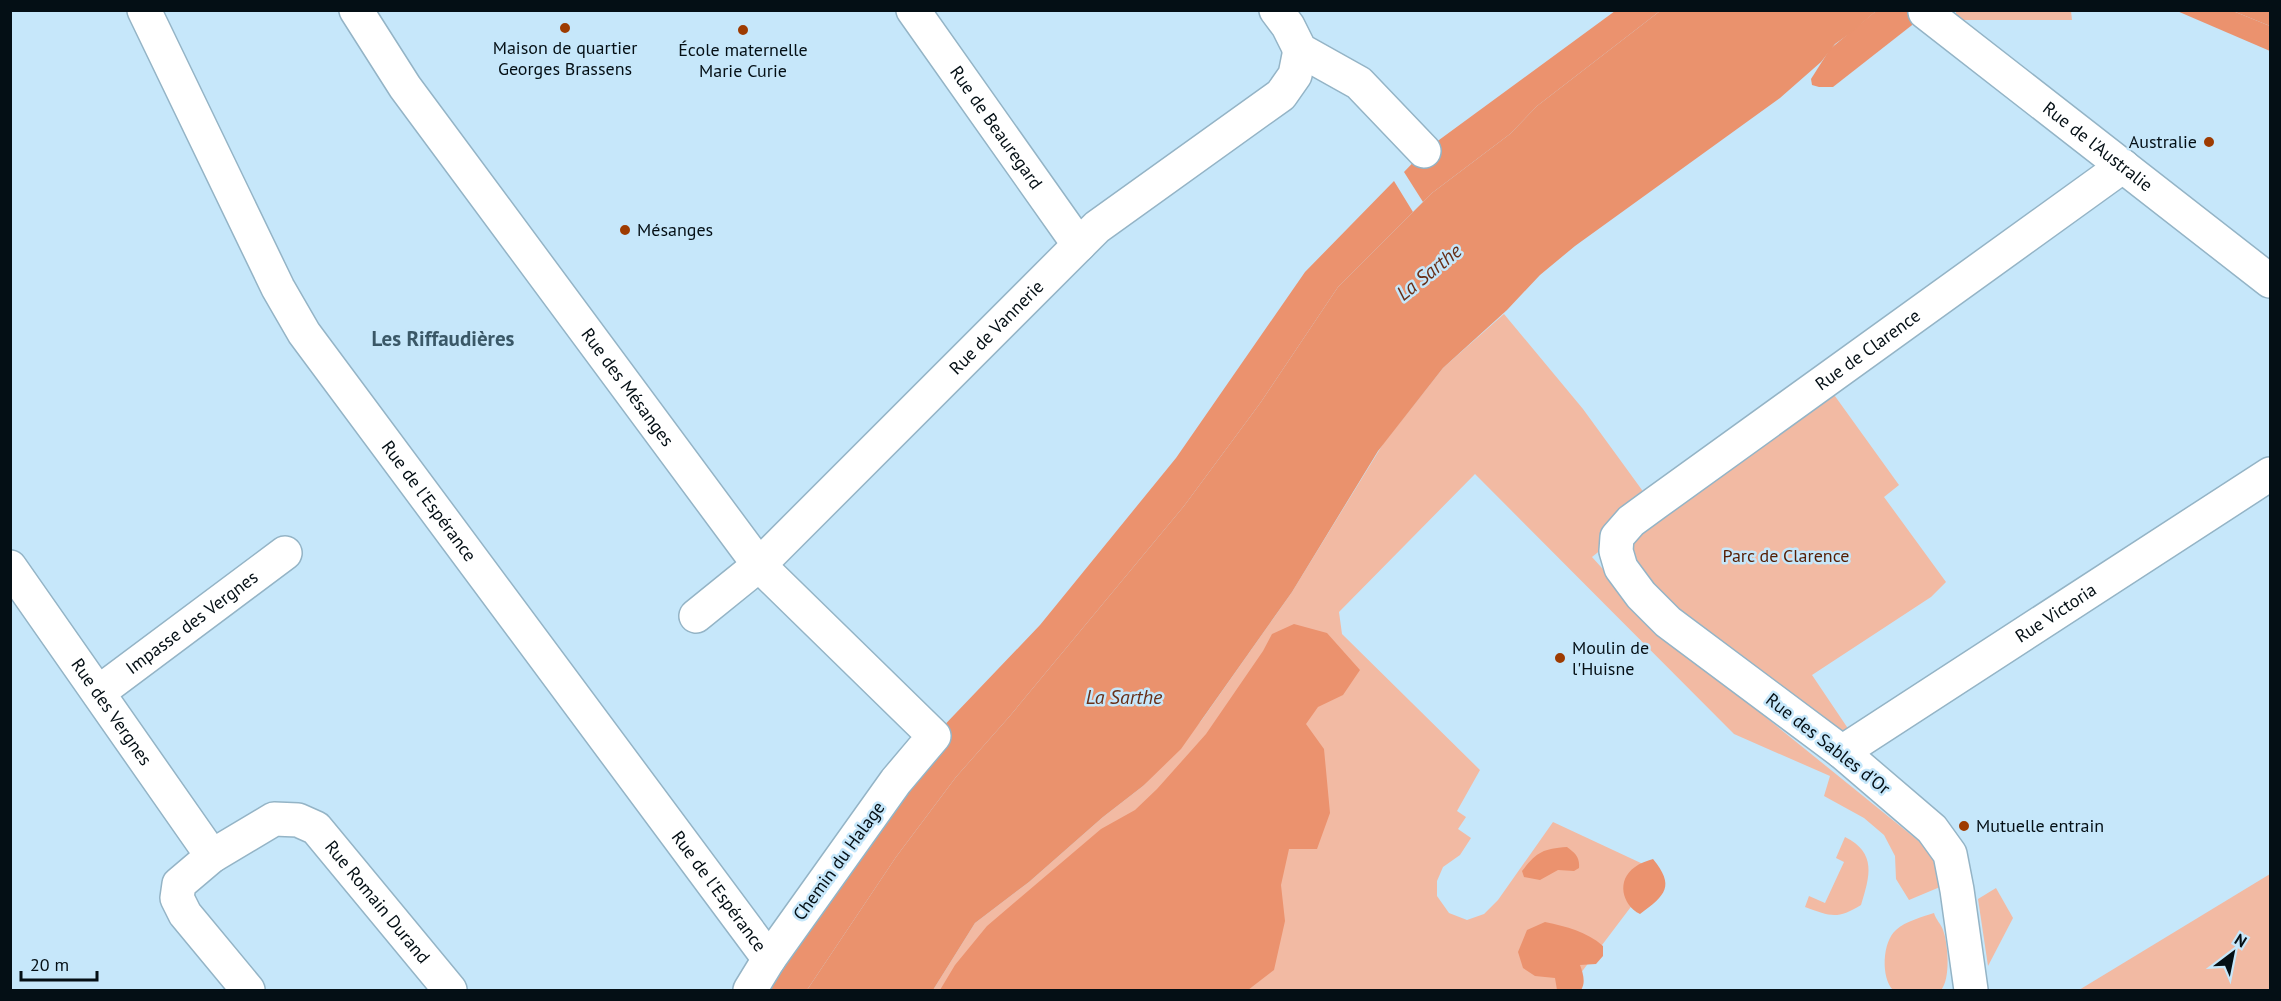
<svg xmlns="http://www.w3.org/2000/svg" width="2281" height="1001" font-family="'PT Sans',sans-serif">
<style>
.green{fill:#f2baa3}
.forest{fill:#eb926e}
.water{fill:#ea926d}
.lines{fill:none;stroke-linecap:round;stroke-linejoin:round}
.minor-casing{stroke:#94b4c6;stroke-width:36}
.minor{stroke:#fff;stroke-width:33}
.poi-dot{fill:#9e3b01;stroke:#c6e7fa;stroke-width:2}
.labels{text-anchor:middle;stroke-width:5;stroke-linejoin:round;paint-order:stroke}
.poi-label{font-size:18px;fill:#040f15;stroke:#c6e7fa;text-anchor:start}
.street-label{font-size:18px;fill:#040f15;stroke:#c6e7fa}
.park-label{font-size:18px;fill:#541d03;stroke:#c6e7fa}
.water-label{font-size:20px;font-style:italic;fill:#682f17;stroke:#c6e7fa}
.quarter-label{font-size:21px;font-weight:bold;fill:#3a5867;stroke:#c6e7fa}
</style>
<rect width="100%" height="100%" fill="#c6e7fa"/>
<g class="green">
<path d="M 1956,11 L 2071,11 L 2072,20 L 1956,20 Z"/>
<path d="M 1504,314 L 1583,409 L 1642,490 L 1643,497 L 1602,549 L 1592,557 L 1658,630 L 1931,851 L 1940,887 L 1909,900 L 1896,879 L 1895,856 L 1884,835 L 1864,818 L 1824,796 L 1830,776 L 1734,734 L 1475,474 L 1339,612 L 1342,634 L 1480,770 L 1457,811 L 1466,817 L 1458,829 L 1471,838 L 1460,855 L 1443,867 L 1437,881 L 1437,896 L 1449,913 L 1467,920 L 1484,914 L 1498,900 L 1553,822 L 1658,871 L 1568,990 L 933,990 L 975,923 L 1029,882 L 1103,817 L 1143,786 L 1201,721 L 1292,592 L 1383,444 L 1443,368 Z"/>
<path d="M 1827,385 L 1899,485 L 1884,497 L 1946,582 L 1931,597 L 1812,675 L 1847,727 L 1847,729 L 1842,733 L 1699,634 L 1628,566 L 1633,535 Z"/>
<path d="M 1845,837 C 1877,853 1870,876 1861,905 C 1837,920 1830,916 1805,907 L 1809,896 L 1825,903 L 1844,862 L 1836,858 Z"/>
<path d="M 2270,874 L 2270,990 L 2079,990 Z"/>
<path d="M 1996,888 L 2013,918 L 1988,966 L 1978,899 Z"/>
<path d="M 1934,913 C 1936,920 1941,924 1943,930 C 1948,943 1951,979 1941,990 L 1893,990 C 1881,978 1882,942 1896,930 C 1906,921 1922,917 1934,913 Z"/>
</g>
<g class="forest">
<path d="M 1615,11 L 1660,11 L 1537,106 L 1510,134 L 1432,193 L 1423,202 L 1404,172 L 1424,151 Z"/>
<path d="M 1876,11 L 1930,11 L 1833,87 L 1819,87 L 1812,85 L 1811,79 L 1830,49 Z"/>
<path d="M 2177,11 L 2233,11 L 2270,26 L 2270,51 Z"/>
<path d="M 1394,181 L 1413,212 L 1338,287 L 1261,402 L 1184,506 L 1009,717 L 956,777 L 896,857 L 807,990 L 750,990 L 934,736 L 1040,625 L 1176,458 L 1305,272 Z"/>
<path d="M 1294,624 L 1327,633 L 1360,670 L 1343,695 L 1318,707 L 1306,724 L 1324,749 L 1330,813 L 1317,849 L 1289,849 L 1281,885 L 1285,921 L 1274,970 L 1248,990 L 940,990 L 955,965 L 987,926 L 1101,829 L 1135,810 L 1157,789 L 1206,734 L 1263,651 L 1272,634 Z"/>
<path d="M 1567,847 C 1575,853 1580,857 1579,868 L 1574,871 L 1558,870 L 1540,880 L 1524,877 L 1522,871 C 1537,852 1542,849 1567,847 Z"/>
<path d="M 1653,859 C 1675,886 1666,895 1640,914 C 1622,905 1616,880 1635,867 C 1640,863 1647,861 1653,859 Z"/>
<path d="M 1545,922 C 1567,927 1586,931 1603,946 L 1603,956 L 1596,964 L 1580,965 C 1583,973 1586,983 1581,990 L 1557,990 L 1555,978 L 1535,976 L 1523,968 L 1518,952 L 1527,930 Z"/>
</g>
<g class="water">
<path d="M 1660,11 L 1876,11 L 1852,32 L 1835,44 L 1821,62 L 1780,98 L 1575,246 L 1540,275 L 1507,310 L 1443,368 L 1378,451 L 1292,592 L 1181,749 L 1143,786 L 1103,817 L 1029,882 L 975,923 L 933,990 L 807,990 L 896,857 L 956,777 L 1009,717 L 1184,506 L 1261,402 L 1338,287 L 1432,193 L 1510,134 L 1537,106 Z"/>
<path d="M 2233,11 L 2270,11 L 2270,26 Z"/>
</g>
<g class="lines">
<defs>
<g id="minor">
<path id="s1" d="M 144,10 L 278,288 L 304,333 L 769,959"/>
<path id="s2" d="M 356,10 L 405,87 L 759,565 L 934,736 L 896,781 L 769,959 L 750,990"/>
<path id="s3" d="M 913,10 L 1079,245"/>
<path d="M 1276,10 L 1288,26 L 1300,50 L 1359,83 L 1424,151"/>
<path id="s4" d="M 1925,12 L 2270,281"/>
<path id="s5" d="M 10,567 L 212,856"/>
<path id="s6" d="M 696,616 L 759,565 L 1097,227 L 1281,95 L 1295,75 L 1300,50"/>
<path id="s7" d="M 99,692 L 285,553"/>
<path id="s8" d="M 1842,752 L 2270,474"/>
<path id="s9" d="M 248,990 L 185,914 L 177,898 L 179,884 L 212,856 L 274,819 L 298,820 L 316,828 L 450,990"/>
<path id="s10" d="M 1971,990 L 1957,890 L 1950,854 L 1932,829 L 1842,752 L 1668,622 L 1641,595 L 1621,568 L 1616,551 L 1617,537 L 1631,521 L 1657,502 L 2123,166"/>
</g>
</defs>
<use href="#minor" class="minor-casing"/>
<use href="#minor" class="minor"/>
</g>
<g class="poi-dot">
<circle cx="565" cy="28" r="6"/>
<circle cx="743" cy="30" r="6"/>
<circle cx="2209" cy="142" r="6"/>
<circle cx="625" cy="230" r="6"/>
<circle cx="1560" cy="658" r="6"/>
<circle cx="1964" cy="826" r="6"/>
</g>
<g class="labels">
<g class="poi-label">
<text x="565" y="54" text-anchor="middle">Maison de quartier<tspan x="565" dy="21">Georges Brassens</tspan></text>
<text x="743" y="56" text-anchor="middle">École maternelle<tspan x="743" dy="21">Marie Curie</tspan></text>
<text x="2197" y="148" text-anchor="end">Australie</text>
<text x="637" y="236">Mésanges</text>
<text x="1572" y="654">Moulin de<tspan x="1572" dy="21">l'Huisne</tspan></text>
<text x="1976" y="832">Mutuelle entrain</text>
</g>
<g class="street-label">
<text dy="6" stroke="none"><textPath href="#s3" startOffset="144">Rue de Beauregard</textPath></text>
<text dy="6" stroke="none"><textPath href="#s4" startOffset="219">Rue de l'Australie</textPath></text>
<text dy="6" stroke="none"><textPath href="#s6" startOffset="417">Rue de Vannerie</textPath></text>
<text dy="6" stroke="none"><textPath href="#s10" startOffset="921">Rue de Clarence</textPath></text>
<text dy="6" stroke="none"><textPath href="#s2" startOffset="465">Rue des Mésanges</textPath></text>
<text dy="6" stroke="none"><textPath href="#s1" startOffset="570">Rue de l'Espérance</textPath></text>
<text dy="6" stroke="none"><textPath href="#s8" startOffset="255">Rue Victoria</textPath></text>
<text dy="6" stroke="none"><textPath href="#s7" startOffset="116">Impasse des Vergnes</textPath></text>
<text dy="6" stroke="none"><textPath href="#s5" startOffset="177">Rue des Vergnes</textPath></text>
<text transform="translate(1828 744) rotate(38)" y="6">Rue des Sables d'Or</text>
<text transform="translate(839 861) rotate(-54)" y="6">Chemin du Halage</text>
<text dy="6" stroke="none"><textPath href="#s1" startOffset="1056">Rue de l'Espérance</textPath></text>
<text dy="6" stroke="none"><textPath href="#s9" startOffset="386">Rue Romain Durand</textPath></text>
</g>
<g class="park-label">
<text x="1786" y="562">Parc de Clarence</text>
</g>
<g class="water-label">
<text transform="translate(1429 272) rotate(-39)" y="7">La Sarthe</text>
<text x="1124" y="704">La Sarthe</text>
</g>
<g class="quarter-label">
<text x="443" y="346">Les Riffaudières</text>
</g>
</g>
<rect width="2281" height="1001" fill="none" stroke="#040f15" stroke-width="24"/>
<g transform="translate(2233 953) rotate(32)" stroke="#c6e7fa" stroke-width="4.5" paint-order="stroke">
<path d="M0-4.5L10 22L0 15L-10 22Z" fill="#040f15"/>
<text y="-9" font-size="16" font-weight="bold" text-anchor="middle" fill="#040f15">N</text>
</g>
<path d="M21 971v9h76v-9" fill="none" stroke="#040f15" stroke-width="3"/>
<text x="30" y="971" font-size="18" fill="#040f15" stroke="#c6e7fa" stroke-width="4.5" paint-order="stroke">20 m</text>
</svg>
